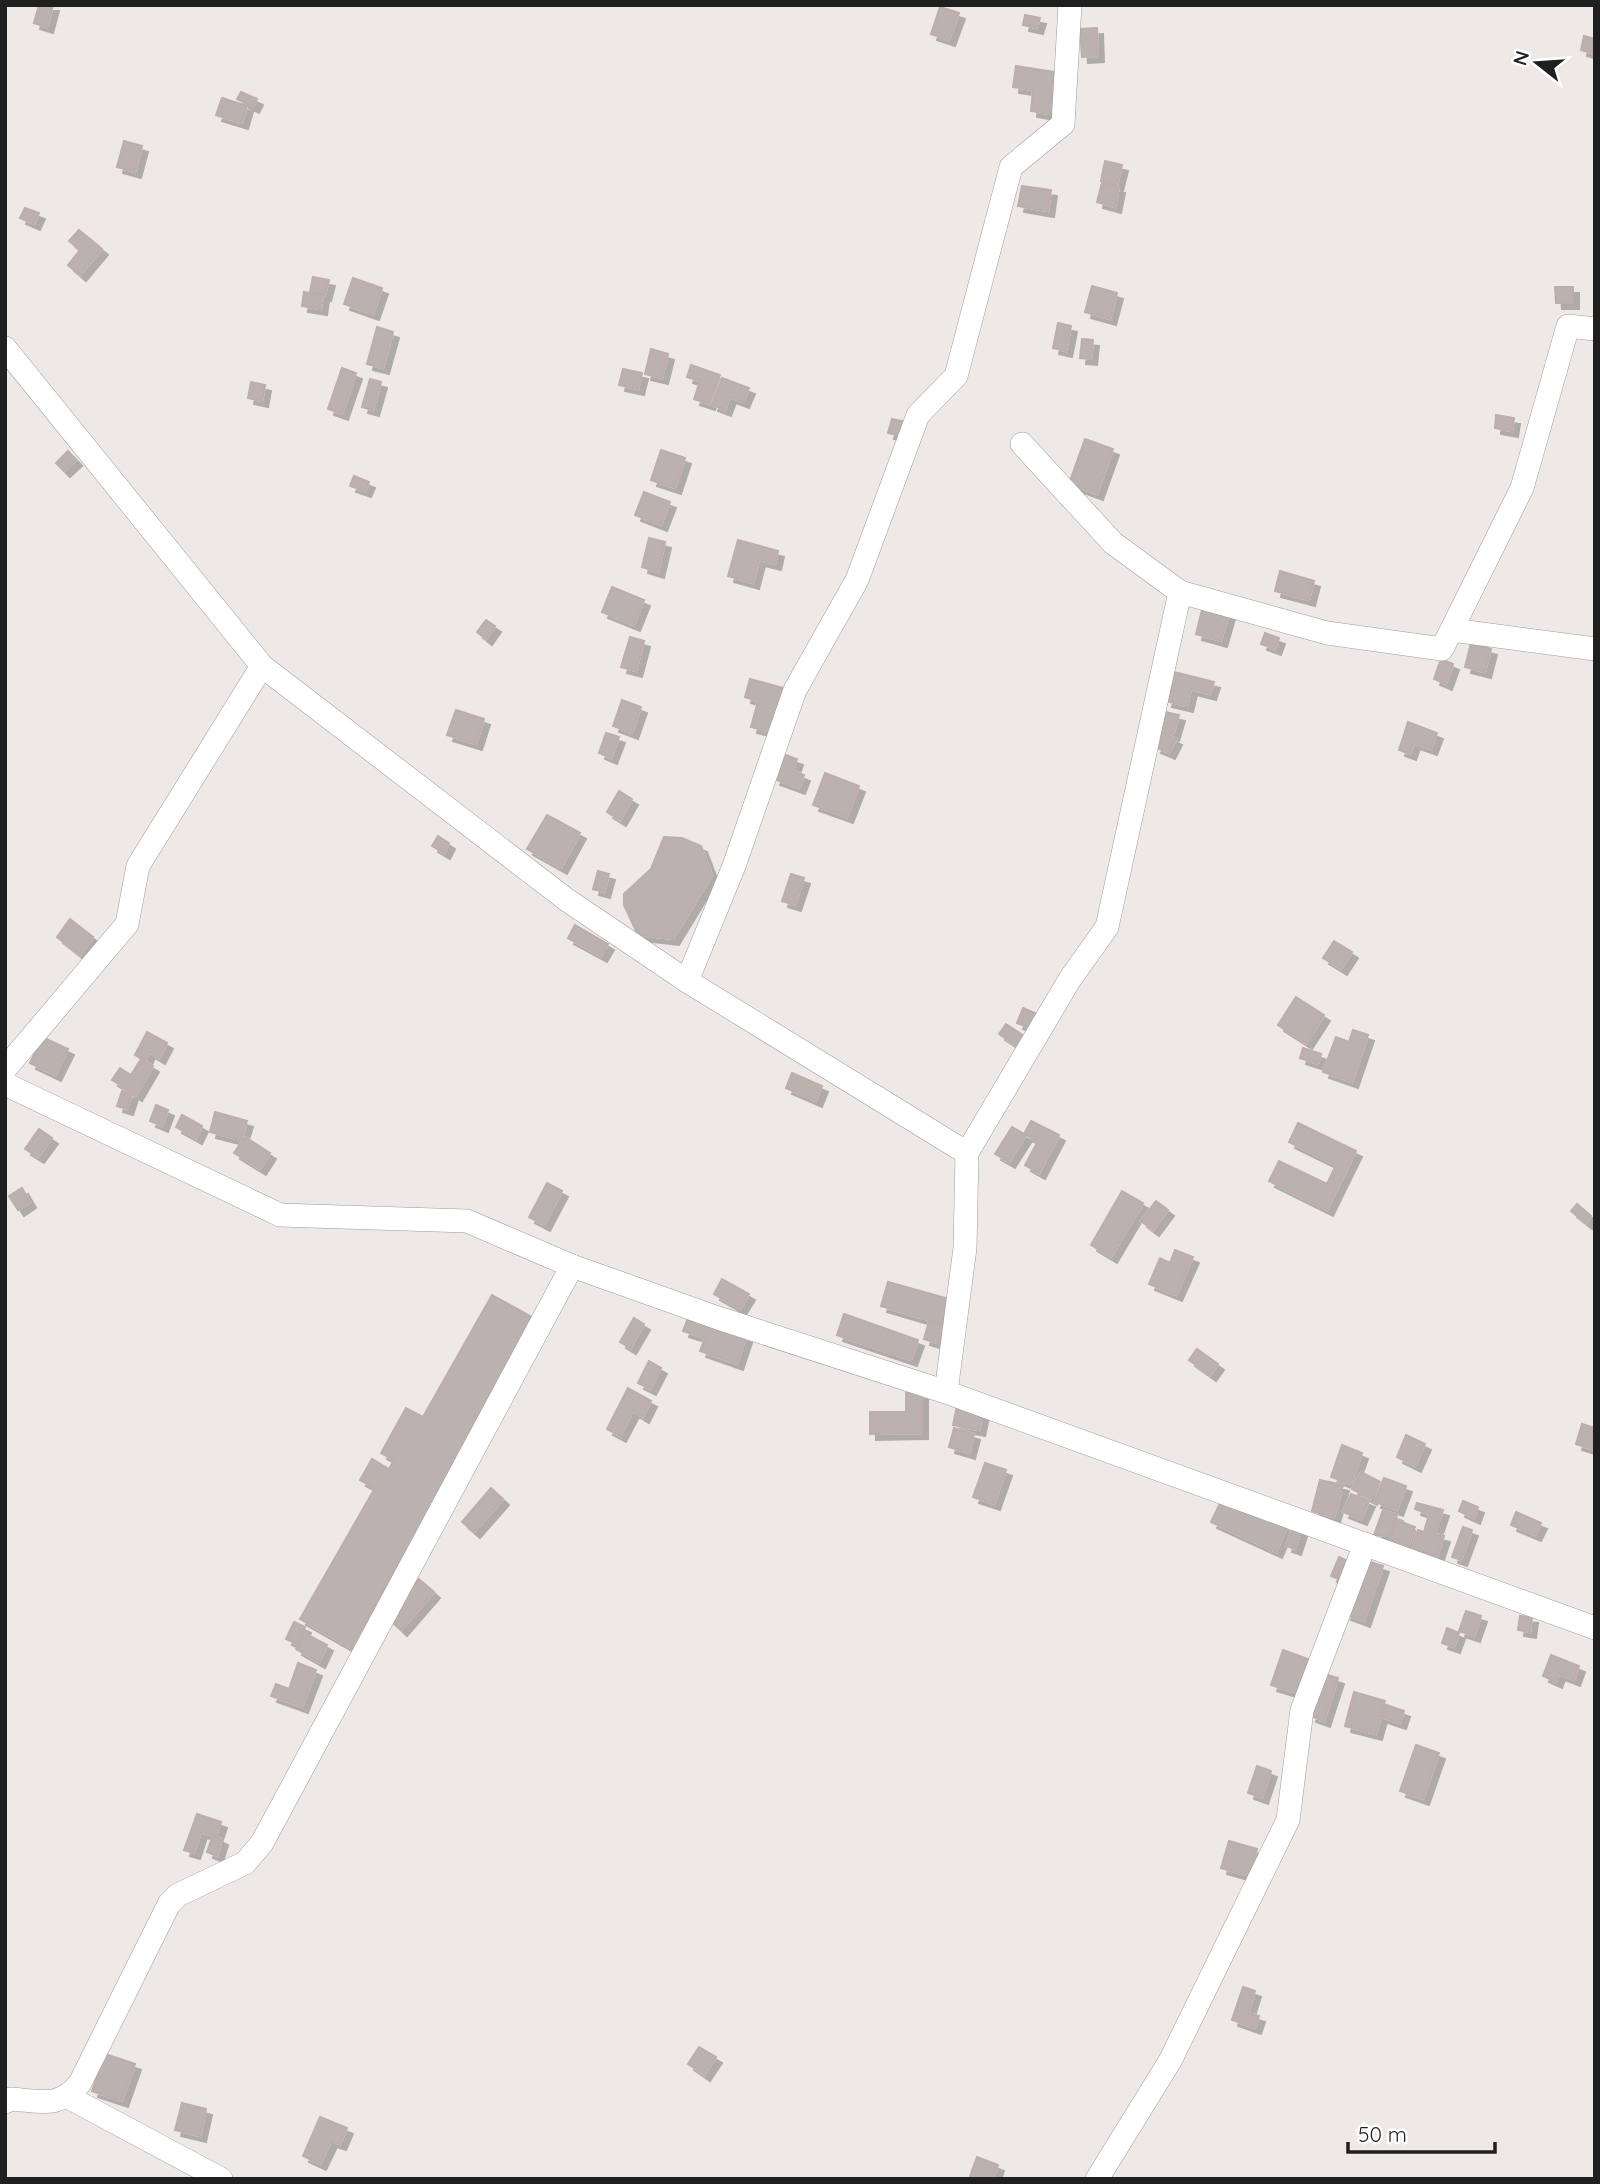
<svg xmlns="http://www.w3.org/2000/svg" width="1600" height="2184" font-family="Quicksand,sans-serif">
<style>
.building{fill:#bbb1af;stroke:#beadaa;stroke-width:2;filter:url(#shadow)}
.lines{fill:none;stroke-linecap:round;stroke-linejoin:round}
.minor-casing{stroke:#9c9c9c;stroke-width:24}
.minor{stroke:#fff;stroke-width:23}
</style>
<defs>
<filter id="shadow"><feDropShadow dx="6" dy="6" stdDeviation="0" flood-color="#0004"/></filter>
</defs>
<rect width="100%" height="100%" fill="#eee9e6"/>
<g class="building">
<path d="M 39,5 L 53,5 L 47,27 L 34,23 Z"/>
<path d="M 940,7 L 959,13 L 949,40 L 931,34 Z"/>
<path d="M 1025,15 L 1040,18 L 1037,28 L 1023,25 Z"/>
<path d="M 1097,28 L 1098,56 L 1082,57 L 1080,29 Z"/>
<path d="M 1584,36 L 1595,39 L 1595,54 L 1581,50 Z"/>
<path d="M 1016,66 L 1055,72 L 1050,114 L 1031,111 L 1033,90 L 1013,87 Z"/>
<path d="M 241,92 L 257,99 L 253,107 L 237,99 Z"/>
<path d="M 222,98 L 247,106 L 242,123 L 216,115 Z"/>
<path d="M 124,141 L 142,146 L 135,172 L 117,167 Z"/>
<path d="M 1105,161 L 1122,165 L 1117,185 L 1101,181 Z"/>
<path d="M 1102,183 L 1119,187 L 1115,207 L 1097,202 Z"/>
<path d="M 1022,186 L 1051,190 L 1048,211 L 1018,206 Z"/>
<path d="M 25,208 L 39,213 L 34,224 L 20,218 Z"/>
<path d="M 79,230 L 102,249 L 80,275 L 68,265 L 80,250 L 69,241 Z"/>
<path d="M 313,277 L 329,280 L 325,295 L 310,292 Z"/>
<path d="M 353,278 L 382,288 L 373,314 L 344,304 Z"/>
<path d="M 1092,286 L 1117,293 L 1110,319 L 1085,312 Z"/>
<path d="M 1555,287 L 1573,287 L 1573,303 L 1556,303 Z"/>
<path d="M 304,292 L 323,295 L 321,309 L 302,306 Z"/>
<path d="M 1058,323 L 1071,326 L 1066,351 L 1053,348 Z"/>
<path d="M 377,327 L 393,332 L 383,368 L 367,364 Z"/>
<path d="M 1082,339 L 1093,340 L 1091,359 L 1080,358 Z"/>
<path d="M 651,349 L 668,354 L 662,378 L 645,374 Z"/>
<path d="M 691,365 L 720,375 L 709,404 L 694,399 L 700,381 L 687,377 Z"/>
<path d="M 342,368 L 356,373 L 342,414 L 328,409 Z"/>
<path d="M 623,369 L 642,373 L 638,389 L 619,385 Z"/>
<path d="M 722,378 L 749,388 L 743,402 L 730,397 L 725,410 L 712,405 Z"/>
<path d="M 370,379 L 381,382 L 373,410 L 362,407 Z"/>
<path d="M 251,382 L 265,385 L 262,401 L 248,398 Z"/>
<path d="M 1496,415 L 1514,418 L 1512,431 L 1495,428 Z"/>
<path d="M 892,419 L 906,422 L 902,436 L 888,433 Z"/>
<path d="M 1085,439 L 1113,449 L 1097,494 L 1069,484 Z"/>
<path d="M 661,450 L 685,458 L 675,488 L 651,480 Z"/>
<path d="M 68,451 L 76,460 L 64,471 L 56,463 Z"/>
<path d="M 354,476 L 369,482 L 365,491 L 350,486 Z"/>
<path d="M 644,492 L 670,502 L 661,525 L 635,515 Z"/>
<path d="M 649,538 L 665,542 L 658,572 L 642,567 Z"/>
<path d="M 738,540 L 778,551 L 775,564 L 759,560 L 753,583 L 728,576 Z"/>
<path d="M 1280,571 L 1314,581 L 1309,600 L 1275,591 Z"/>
<path d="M 612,587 L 644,600 L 634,625 L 602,612 Z"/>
<path d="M 1203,606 L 1229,613 L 1221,641 L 1196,634 Z"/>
<path d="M 486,620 L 495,626 L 486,639 L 477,632 Z"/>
<path d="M 1265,633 L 1279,638 L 1275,649 L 1261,644 Z"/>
<path d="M 630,637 L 644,641 L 636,671 L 621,667 Z"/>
<path d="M 1471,643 L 1491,649 L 1485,672 L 1465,667 Z"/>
<path d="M 1441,659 L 1453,664 L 1446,684 L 1434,679 Z"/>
<path d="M 1174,672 L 1214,682 L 1210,694 L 1191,689 L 1187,706 L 1166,701 Z"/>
<path d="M 750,679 L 783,688 L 771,732 L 751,727 L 758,701 L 745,697 Z"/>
<path d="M 622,700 L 641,707 L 632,733 L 613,726 Z"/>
<path d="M 456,710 L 484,719 L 476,744 L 447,735 Z"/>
<path d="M 1165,712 L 1179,715 L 1173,735 L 1160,731 Z"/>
<path d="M 1408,722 L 1437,733 L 1431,749 L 1414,743 L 1410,754 L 1399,750 Z"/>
<path d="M 606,733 L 619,737 L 611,758 L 599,753 Z"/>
<path d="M 1162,733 L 1176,739 L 1169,753 L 1155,747 Z"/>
<path d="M 783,754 L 797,759 L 793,771 L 804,775 L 799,788 L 774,779 Z"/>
<path d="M 825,773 L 859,786 L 847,817 L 813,805 Z"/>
<path d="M 619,791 L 632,799 L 620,820 L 607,812 Z"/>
<path d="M 547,815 L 580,833 L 561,868 L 527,849 Z"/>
<path d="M 438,836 L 449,843 L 444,853 L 432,846 Z"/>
<path d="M 664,837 L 682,838 L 701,846 L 712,875 L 673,939 L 638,935 L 624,905 L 624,894 L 651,869 Z"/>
<path d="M 598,871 L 609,874 L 604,892 L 593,889 Z"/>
<path d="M 791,874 L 804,878 L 795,905 L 782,901 Z"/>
<path d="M 70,919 L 93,937 L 80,955 L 57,937 Z"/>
<path d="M 575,925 L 608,944 L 601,956 L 568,938 Z"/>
<path d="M 1334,941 L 1352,952 L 1341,969 L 1323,958 Z"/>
<path d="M 1296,997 L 1324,1015 L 1306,1043 L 1278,1025 Z"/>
<path d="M 1023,1008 L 1037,1014 L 1032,1029 L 1017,1023 Z"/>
<path d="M 1006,1024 L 1024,1036 L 1017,1046 L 999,1034 Z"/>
<path d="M 1353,1030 L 1368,1035 L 1352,1082 L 1323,1072 L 1336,1037 L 1349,1042 Z"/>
<path d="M 147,1032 L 167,1043 L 159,1058 L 149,1052 L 145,1061 L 135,1055 Z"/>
<path d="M 42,1037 L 68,1049 L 55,1075 L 30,1063 Z"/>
<path d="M 1303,1048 L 1321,1054 L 1318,1064 L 1300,1058 Z"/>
<path d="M 141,1059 L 153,1066 L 136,1095 L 112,1080 L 120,1068 L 131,1075 Z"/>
<path d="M 792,1073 L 822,1086 L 816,1101 L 786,1088 Z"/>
<path d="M 122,1091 L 132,1094 L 127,1109 L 117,1106 Z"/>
<path d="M 156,1105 L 168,1110 L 162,1126 L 150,1121 Z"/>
<path d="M 215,1112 L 247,1121 L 241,1140 L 210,1132 Z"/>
<path d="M 182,1115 L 202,1126 L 196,1138 L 176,1127 Z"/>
<path d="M 1031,1121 L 1059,1135 L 1039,1173 L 1025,1165 L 1038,1141 L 1024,1134 Z"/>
<path d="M 1298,1123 L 1356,1151 L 1327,1210 L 1269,1181 L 1279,1161 L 1327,1184 L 1336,1165 L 1289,1142 Z"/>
<path d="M 1012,1127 L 1026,1135 L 1009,1162 L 995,1154 Z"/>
<path d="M 39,1129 L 52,1138 L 38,1157 L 25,1149 Z"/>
<path d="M 245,1137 L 270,1153 L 260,1169 L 234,1153 Z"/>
<path d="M 547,1183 L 562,1191 L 544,1225 L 529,1217 Z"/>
<path d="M 22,1188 L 30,1202 L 18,1210 L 9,1196 Z"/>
<path d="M 1122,1191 L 1143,1203 L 1111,1257 L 1091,1245 Z"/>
<path d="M 1156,1201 L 1168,1210 L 1153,1230 L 1141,1221 Z"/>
<path d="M 1577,1204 L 1591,1216 L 1586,1223 L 1571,1211 Z"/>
<path d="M 1175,1250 L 1193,1257 L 1176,1295 L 1149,1284 L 1160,1258 L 1170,1263 Z"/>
<path d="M 722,1279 L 749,1294 L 740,1309 L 714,1294 Z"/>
<path d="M 888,1282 L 949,1299 L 942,1324 L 881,1306 Z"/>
<path d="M 492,1295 L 537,1320 L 351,1648 L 300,1619 L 375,1488 L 360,1480 L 372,1459 L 389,1469 L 394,1460 L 381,1453 L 406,1408 L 423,1417 Z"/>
<path d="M 844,1314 L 918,1340 L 911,1360 L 837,1335 Z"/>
<path d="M 634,1318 L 644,1324 L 630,1348 L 620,1342 Z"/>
<path d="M 688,1318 L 746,1337 L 737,1364 L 700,1351 L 705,1338 L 683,1331 Z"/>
<path d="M 929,1321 L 942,1325 L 937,1343 L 924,1339 Z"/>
<path d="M 1197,1349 L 1218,1364 L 1210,1375 L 1189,1360 Z"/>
<path d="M 649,1361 L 661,1368 L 650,1389 L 638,1383 Z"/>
<path d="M 628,1388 L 651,1401 L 643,1417 L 633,1411 L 620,1436 L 607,1429 Z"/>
<path d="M 906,1393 L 922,1393 L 922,1433 L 870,1434 L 870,1412 L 906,1412 Z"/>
<path d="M 957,1406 L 983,1412 L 979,1430 L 953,1425 Z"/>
<path d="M 1582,1424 L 1595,1428 L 1595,1450 L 1576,1444 Z"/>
<path d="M 954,1428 L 974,1434 L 969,1453 L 949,1447 Z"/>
<path d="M 1406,1435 L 1425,1444 L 1415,1466 L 1397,1457 Z"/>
<path d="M 1342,1445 L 1362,1453 L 1351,1484 L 1331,1477 Z"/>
<path d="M 985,1463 L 1006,1470 L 994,1504 L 973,1497 Z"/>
<path d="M 1361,1472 L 1380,1482 L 1371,1499 L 1352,1489 Z"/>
<path d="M 1384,1478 L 1406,1486 L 1397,1510 L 1375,1502 Z"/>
<path d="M 1320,1480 L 1343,1485 L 1334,1517 L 1312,1511 Z"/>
<path d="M 491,1488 L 503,1499 L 474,1532 L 462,1522 Z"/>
<path d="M 1351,1494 L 1369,1501 L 1361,1519 L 1343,1512 Z"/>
<path d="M 1223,1497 L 1287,1527 L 1276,1552 L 1211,1522 Z"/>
<path d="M 1463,1501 L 1478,1507 L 1474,1518 L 1459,1511 Z"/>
<path d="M 1417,1503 L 1443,1510 L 1435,1534 L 1444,1536 L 1437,1557 L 1412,1549 L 1418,1530 L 1424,1532 L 1429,1514 L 1415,1509 Z"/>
<path d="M 1383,1510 L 1397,1515 L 1390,1536 L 1374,1535 Z"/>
<path d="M 1516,1512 L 1541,1523 L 1535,1535 L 1511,1525 Z"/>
<path d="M 1396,1520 L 1415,1527 L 1408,1546 L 1390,1540 Z"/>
<path d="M 1293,1527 L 1301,1531 L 1295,1549 L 1286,1546 Z"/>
<path d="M 1463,1527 L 1472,1530 L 1461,1560 L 1452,1557 Z"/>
<path d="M 1339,1557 L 1350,1562 L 1343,1581 L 1331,1576 Z"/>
<path d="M 1364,1560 L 1383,1566 L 1364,1621 L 1345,1614 Z"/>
<path d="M 419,1579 L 434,1592 L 401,1630 L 386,1616 Z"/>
<path d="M 1466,1611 L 1481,1616 L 1474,1636 L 1459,1631 Z"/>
<path d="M 1520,1616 L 1532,1617 L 1530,1632 L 1518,1630 Z"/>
<path d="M 294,1622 L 305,1627 L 297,1644 L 286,1639 Z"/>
<path d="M 1447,1628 L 1459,1633 L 1454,1647 L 1442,1643 Z"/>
<path d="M 304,1633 L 327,1645 L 319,1662 L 296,1649 Z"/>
<path d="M 1283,1650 L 1308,1659 L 1297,1693 L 1271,1685 Z"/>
<path d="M 1551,1655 L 1579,1666 L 1574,1680 L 1559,1674 L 1556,1682 L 1543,1676 Z"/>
<path d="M 298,1663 L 316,1670 L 302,1707 L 271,1696 L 276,1684 L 289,1689 Z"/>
<path d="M 1324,1674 L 1338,1678 L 1324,1721 L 1310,1716 Z"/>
<path d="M 1354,1692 L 1385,1701 L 1376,1734 L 1345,1726 Z"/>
<path d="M 1386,1705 L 1404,1711 L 1400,1723 L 1382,1717 Z"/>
<path d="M 1416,1745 L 1439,1753 L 1423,1799 L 1400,1791 Z"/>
<path d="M 1257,1766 L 1271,1771 L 1262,1798 L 1248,1793 Z"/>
<path d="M 197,1814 L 221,1822 L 216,1837 L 201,1832 L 194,1853 L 184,1850 Z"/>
<path d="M 213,1835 L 222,1839 L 217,1856 L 207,1852 Z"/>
<path d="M 1229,1841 L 1257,1849 L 1249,1876 L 1221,1868 Z"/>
<path d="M 1243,1987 L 1255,1991 L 1248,2013 L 1259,2016 L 1255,2028 L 1232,2020 Z"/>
<path d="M 699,2047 L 716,2057 L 704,2075 L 688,2064 Z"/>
<path d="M 105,2054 L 135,2064 L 122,2101 L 92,2091 Z"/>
<path d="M 182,2103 L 206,2109 L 200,2136 L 175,2130 Z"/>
<path d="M 320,2117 L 347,2128 L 340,2144 L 331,2141 L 320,2164 L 303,2156 Z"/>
<path d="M 977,2157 L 998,2165 L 993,2179 L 969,2179 Z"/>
</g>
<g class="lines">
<defs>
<g id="minor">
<path d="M 1070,5 L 1063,124 L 1011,167 L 956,376 L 918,415 L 857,580 L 795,690 L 734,866 L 687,981 L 967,1153 L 1070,979 L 1107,927 L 1180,592 L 1327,633 L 1442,649 L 1522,488 L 1568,326 L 1595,329"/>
<path d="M 5,348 L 262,666 L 567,900 L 687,981"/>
<path d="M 1022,444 L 1113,543 L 1180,592"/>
<path d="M 1452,630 L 1595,649"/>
<path d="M 5,1069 L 127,924 L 138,866 L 262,666"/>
<path d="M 5,1084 L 280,1215 L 467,1221 L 572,1266 L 718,1318 L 946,1392 L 1595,1628"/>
<path d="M 946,1392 L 965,1248 L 967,1153"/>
<path d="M 68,2097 L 221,2179"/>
<path d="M 5,2102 L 11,2099 C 41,2101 59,2109 80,2083 L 169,1904 L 178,1895 L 245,1863 L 262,1843 L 572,1266"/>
<path d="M 1097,2179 L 1170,2061 L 1288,1820 L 1302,1710 L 1365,1544"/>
</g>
</defs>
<use href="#minor" class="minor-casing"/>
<use href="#minor" class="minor"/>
</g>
<rect width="1600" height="2184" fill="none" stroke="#1f1f1f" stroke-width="14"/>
<g transform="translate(1537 63) rotate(287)" stroke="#ffffff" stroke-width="5" paint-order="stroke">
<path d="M0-5L12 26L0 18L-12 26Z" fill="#1f1f1f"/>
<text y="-10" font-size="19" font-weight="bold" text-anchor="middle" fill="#1f1f1f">N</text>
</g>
<path d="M1348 2142v10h147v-10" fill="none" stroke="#1f1f1f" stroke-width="3.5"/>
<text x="1358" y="2142" font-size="21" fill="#1f1f1f" stroke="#ffffff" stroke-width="5" paint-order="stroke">50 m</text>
</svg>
